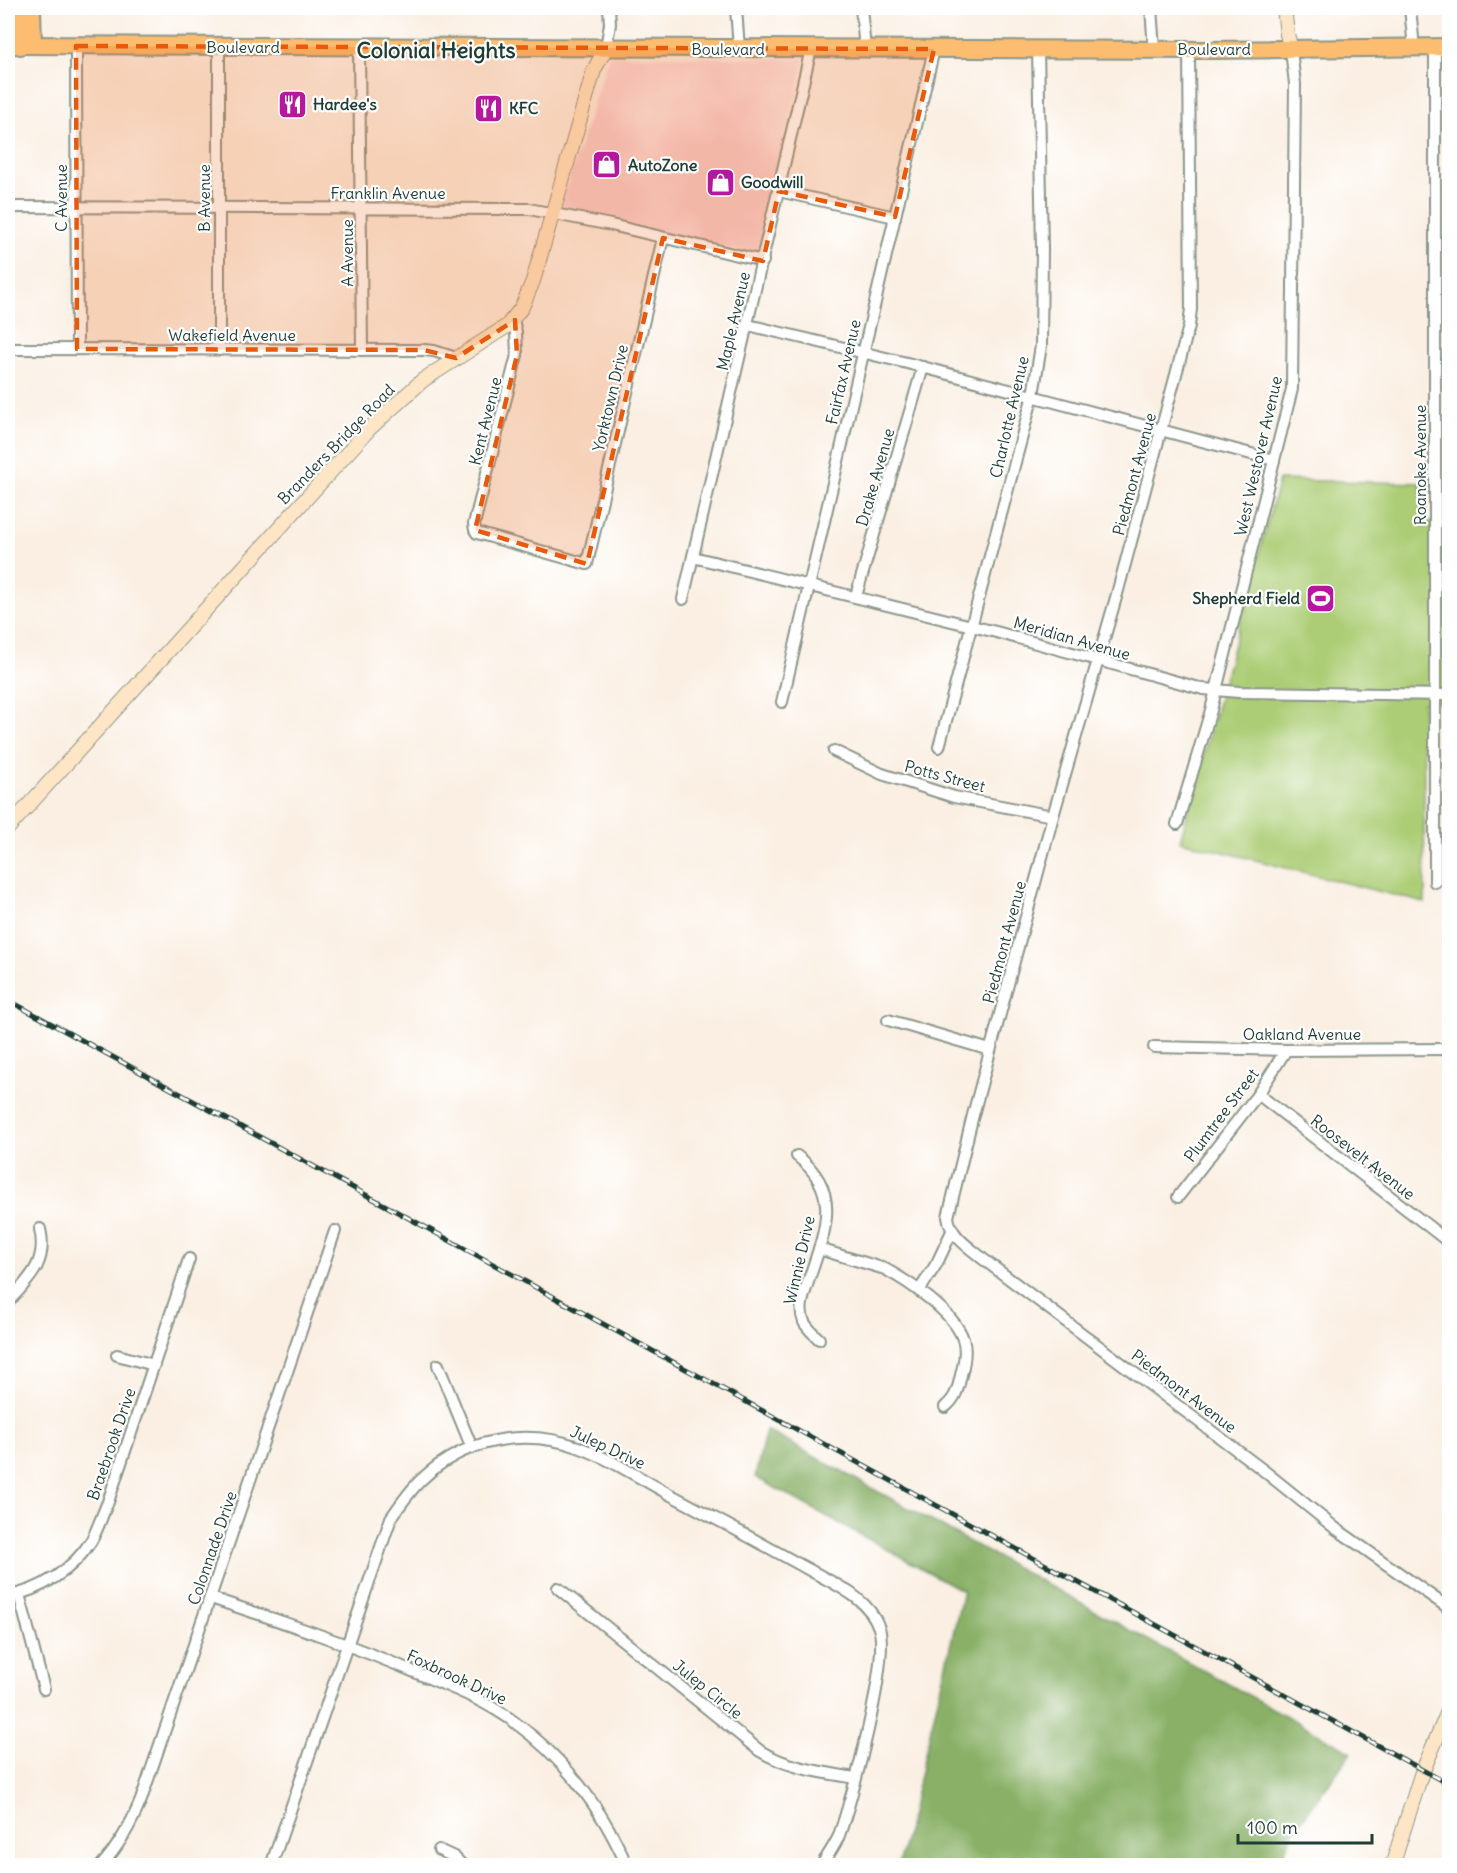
<svg xmlns="http://www.w3.org/2000/svg" width="1457" height="1873" font-family="Delius,sans-serif">
<style>
.built{fill:#f7cfd0}
.green{fill:#accd75;stroke:#668554;stroke-width:1.5}
.forest{fill:#89b066;stroke:#54764d;stroke-width:1.5}
.lines{fill:none;stroke-linecap:round;stroke-linejoin:round}
.street-casing{stroke:#8c968b;stroke-width:14}
.secondary-casing{stroke:#8c968b;stroke-width:16}
.primary-casing{stroke:#8c968b;stroke-width:20}
.street{stroke:#fff;stroke-width:10}
.secondary{stroke:#fee5c5;stroke-width:14}
.primary{stroke:#fcbd6f;stroke-width:16}
.rail-casing{stroke:#1f3d34;stroke-width:5}
.rail{stroke:#fff;stroke-width:3;stroke-dasharray:9;stroke-linecap:butt}
.marked{fill:#e8590c;fill-opacity:0.2;stroke:#e8590c;stroke-width:4.5;stroke-dasharray:12 8;stroke-linejoin:round}
.labels{text-anchor:middle;stroke-width:4.5;stroke-linejoin:round;paint-order:stroke}
.street-label{font-size:16px;fill:#1f3d34;stroke:#fff}
.poi-label{font-size:16px;font-weight:bold;fill:#1f3d34;stroke:#fff;text-anchor:start}
.district-label{font-size:22px;font-weight:bold;fill:#1f3d34;stroke:#fff}
</style>
<rect width="100%" height="100%" fill="#fff"/>
<filter id="ink" filterUnits="userSpaceOnUse"><feTurbulence type="fractalNoise" baseFrequency=".0167" numOctaves="2"/><feDisplacementMap in="SourceGraphic" scale="12" xChannelSelector="R" yChannelSelector="G"/><feConvolveMatrix kernelMatrix="1 2 1 2 8 2 1 2 1" color-interpolation-filters="sRGB"/></filter>
<filter id="wash" filterUnits="userSpaceOnUse"><feTurbulence type="fractalNoise" baseFrequency=".008" numOctaves="4" result="noise"/><feDisplacementMap in="SourceGraphic" scale="24" xChannelSelector="R" yChannelSelector="G"/><feGaussianBlur stdDeviation="1.35" result="paint"/><feColorMatrix in="noise" values="0 0 0 0 0 0 0 0 0 0 0 0 0 0 0 0 0 1.4 0 .05"/><feComposite in="paint" operator="in"/></filter>
<g filter="url(#wash)">
<rect width="100%" height="100%" fill="#faefe2"/>
<path class="built" d="M 609,55 L 805,59 L 757,255 L 559,209 Z"/>
<path class="green" d="M 1279,480 L 1421,483 L 1422,522 L 1450,522 L 1449,703 L 1423,702 L 1425,903 L 1180,841 Z"/>
<path class="forest" d="M 766,1430 L 1352,1752 L 1295,1829 L 1277,1865 L 899,1865 L 963,1591 L 755,1477 Z"/>
</g>
<g filter="url(#ink)">
<g class="lines">
<defs>
<g id="street">
<path d="M 736,8 L 739,49"/>
<path d="M 861,8 L 865,49"/>
<path d="M 1151,8 L 1154,49"/>
<path d="M 1410,8 L 1414,48"/>
<path d="M 76,46 L 77,349"/>
<path d="M 359,48 L 362,350"/>
<path d="M 606,48 L 610,24 L 609,8"/>
<path d="M 1189,50 L 1191,309 L 1189,326 L 1117,594 L 1053,816 L 973,1115 L 948,1217 C 951,1237 968,1246 983,1259 L 1263,1470 L 1335,1528 L 1450,1609"/>
<path d="M 779,191 L 895,217"/>
<path d="M 8,207 L 529,209 L 611,225 L 763,261"/>
<path d="M 513,320 L 516,332 L 517,355 L 474,524 L 475,530 L 477,533 L 587,564 L 663,238"/>
<path d="M 748,325 L 907,363 L 1274,460"/>
<path d="M 8,349 L 424,350 L 434,351 L 456,358"/>
<path d="M 219,350 L 219,47"/>
<path d="M 693,557 L 996,632 L 1203,689 L 1239,692 L 1450,695"/>
<path d="M 856,596 L 923,367"/>
<path d="M 683,599 L 811,49"/>
<path d="M 782,702 L 934,49"/>
<path d="M 939,747 L 1033,395 L 1041,346 L 1042,248 L 1038,49"/>
<path d="M 834,751 L 882,774 L 954,797 L 1053,816"/>
<path d="M 1177,824 L 1211,710 L 1292,389 L 1295,84 L 1291,50"/>
<path d="M 1435,882 L 1435,48"/>
<path d="M 888,1020 L 990,1050"/>
<path d="M 1154,1047 L 1286,1050 L 1450,1049"/>
<path d="M 1258,1094 L 1450,1243"/>
<path d="M 797,1156 C 844,1192 824,1234 808,1282 C 804,1295 798,1308 804,1322 C 807,1328 814,1334 819,1339"/>
<path d="M 1178,1197 L 1258,1094 L 1286,1050"/>
<path d="M 819,1249 L 885,1269 C 909,1282 954,1312 963,1339 C 967,1350 964,1364 961,1375 C 958,1389 956,1398 945,1407"/>
<path d="M 919,1291 L 937,1263 L 952,1231"/>
<path d="M 8,1302 C 29,1279 48,1263 40,1229"/>
<path d="M 117,1355 L 154,1365"/>
<path d="M 438,1365 L 472,1448"/>
<path d="M 558,1588 L 760,1751 C 790,1769 822,1772 855,1778"/>
<path d="M 19,1594 L 44,1689"/>
<path d="M 8,1596 C 40,1591 74,1569 91,1541 C 98,1529 102,1515 108,1502 L 189,1259"/>
<path d="M 211,1598 C 283,1622 355,1646 424,1676 C 455,1689 486,1701 513,1721 C 564,1758 602,1808 627,1866"/>
<path d="M 439,1850 L 454,1857 L 463,1866"/>
<path d="M 101,1866 C 119,1846 131,1825 141,1800 L 335,1231"/>
<path d="M 271,1866 L 391,1518 C 401,1504 410,1490 422,1479 C 464,1439 524,1428 578,1447 C 609,1458 638,1477 667,1493 C 717,1519 766,1546 815,1573 C 839,1586 870,1600 879,1628 C 890,1659 851,1804 838,1838 C 833,1848 827,1857 821,1866"/>
</g>
<g id="secondary">
<path d="M 1284,8 L 1287,34 L 1291,50"/>
<path d="M 8,828 L 370,428 L 423,380 L 507,326 L 522,307 L 533,281 L 594,70 L 606,48"/>
<path d="M 1392,1866 L 1421,1775 L 1450,1707"/>
</g>
<g id="primary">
<path d="M 17,8 L 20,46"/>
<path d="M 32,8 L 33,45"/>
<path d="M 8,45 L 1209,50 L 1450,47"/>
</g>
</defs>
<use href="#street" class="street-casing"/>
<use href="#secondary" class="secondary-casing"/>
<use href="#primary" class="primary-casing"/>
<use href="#street" class="street"/>
<use href="#secondary" class="secondary"/>
<use href="#primary" class="primary"/>
<defs>
<path id="rail" d="M 8,1000 L 1450,1785"/>
</defs>
<use href="#rail" class="rail-casing"/>
<use href="#rail" class="rail"/>
</g>
</g>
<path class="marked" d="M 76,46 L 934,49 L 895,217 L 779,191 L 763,261 L 663,238 L 587,564 L 475,530 L 517,355 L 515,320 L 456,358 L 424,350 L 77,349 Z"/>
<defs>
<symbol id="restaurant-square" viewBox="-11 -11 22 22"><rect x="-9" y="-9" width="18" height="18" rx="4" fill="#b5179e" stroke="#fff"/><path d="M-5-6h1v4h1v-4h1v4h1v-4h1v5L-1.5 .5V6h-2V.5L-5-1ZM5-6V6H3V1.5H1.5Q1.5-4 5-6Z" fill="#fff"/></symbol>
<symbol id="shop-square" viewBox="-11 -11 22 22"><rect x="-9" y="-9" width="18" height="18" rx="4" fill="#b5179e" stroke="#fff"/><path d="M-5-2.5h2.3a2.7 3.5 0 0 1 5.4 0H5L5.5 6h-11ZM-1.5-2.5h3a1.5 2.3 0 0 0-3 0Z" fill="#fff"/></symbol>
<symbol id="stadium-square" viewBox="-11 -11 22 22"><rect x="-9" y="-9" width="18" height="18" rx="4" fill="#b5179e" stroke="#fff"/><path d="M0-5a6.5 5 0 1 0 0 10a6.5 5 0 1 0 0-10ZM-3.5-1.8h7v3.6h-7Z" fill="#fff"/></symbol>
</defs>
<g fill-rule="evenodd">
<use href="#restaurant-square" x="276" y="88" width="33" height="33"/>
<use href="#restaurant-square" x="472" y="92" width="33" height="33"/>
<use href="#shop-square" x="590" y="148" width="33" height="33"/>
<use href="#shop-square" x="704" y="166" width="33" height="33"/>
<use href="#stadium-square" x="1304" y="582" width="33" height="33"/>
</g>
<g class="labels">
<g class="street-label">
<text x="243" y="53">Boulevard</text>
<text x="728" y="55">Boulevard</text>
<text x="1214" y="55">Boulevard</text>
<text x="388" y="199">Franklin Avenue</text>
<text transform="translate(61 198) rotate(-90)" y="6">C Avenue</text>
<text transform="translate(204 198) rotate(-90)" y="6">B Avenue</text>
<text transform="translate(347 253) rotate(-90)" y="6">A Avenue</text>
<text transform="translate(733 321) rotate(-77)" y="6">Maple Avenue</text>
<text x="232" y="341">Wakefield Avenue</text>
<text transform="translate(843 372) rotate(-77)" y="6">Fairfax Avenue</text>
<text transform="translate(610 398) rotate(-77)" y="6">Yorktown Drive</text>
<text transform="translate(1009 417) rotate(-77)" y="6">Charlotte Avenue</text>
<text transform="translate(485 421) rotate(-76)" y="6">Kent Avenue</text>
<text transform="translate(336 444) rotate(-46)" y="6">Branders Bridge Road</text>
<text transform="translate(1258 456) rotate(-77)" y="6">West Westover Avenue</text>
<text transform="translate(1420 465) rotate(-90)" y="6">Roanoke Avenue</text>
<text transform="translate(1134 474) rotate(-75)" y="6">Piedmont Avenue</text>
<text transform="translate(875 477) rotate(-74)" y="6">Drake Avenue</text>
<text transform="translate(1072 638) rotate(16)" y="6">Meridian Avenue</text>
<text transform="translate(945 776) rotate(15)" y="6">Potts Street</text>
<text transform="translate(1004 942) rotate(-75)" y="6">Piedmont Avenue</text>
<text x="1302" y="1040">Oakland Avenue</text>
<text transform="translate(1221 1115) rotate(-53)" y="6">Plumtree Street</text>
<text transform="translate(1363 1157) rotate(38)" y="6">Roosevelt Avenue</text>
<text transform="translate(799 1260) rotate(-77)" y="6">Winnie Drive</text>
<text transform="translate(1184 1391) rotate(37)" y="6">Piedmont Avenue</text>
<text transform="translate(111 1444) rotate(-71)" y="6">Braebrook Drive</text>
<text transform="translate(608 1447) rotate(25)" y="6">Julep Drive</text>
<text transform="translate(212 1548) rotate(-71)" y="6">Colonnade Drive</text>
<text transform="translate(457 1677) rotate(25)" y="6">Foxbrook Drive</text>
<text transform="translate(708 1689) rotate(39)" y="6">Julep Circle</text>
</g>
<g class="poi-label">
<text x="313" y="110">Hardee's</text>
<text x="509" y="114">KFC</text>
<text x="628" y="171">AutoZone</text>
<text x="741" y="188">Goodwill</text>
<text x="1300" y="604" text-anchor="end">Shepherd Field</text>
</g>
<g class="district-label">
<text x="436" y="58">Colonial Heights</text>
</g>
</g>
<rect width="1457" height="1873" fill="none" stroke="#fff" stroke-width="30"/>
<path d="M1238 1834v9h134v-9" fill="none" stroke="#1f3d34" stroke-width="3"/>
<text x="1247" y="1834" font-size="18" fill="#1f3d34" stroke="#ffffff" stroke-width="4.5" paint-order="stroke">100 m</text>
</svg>
